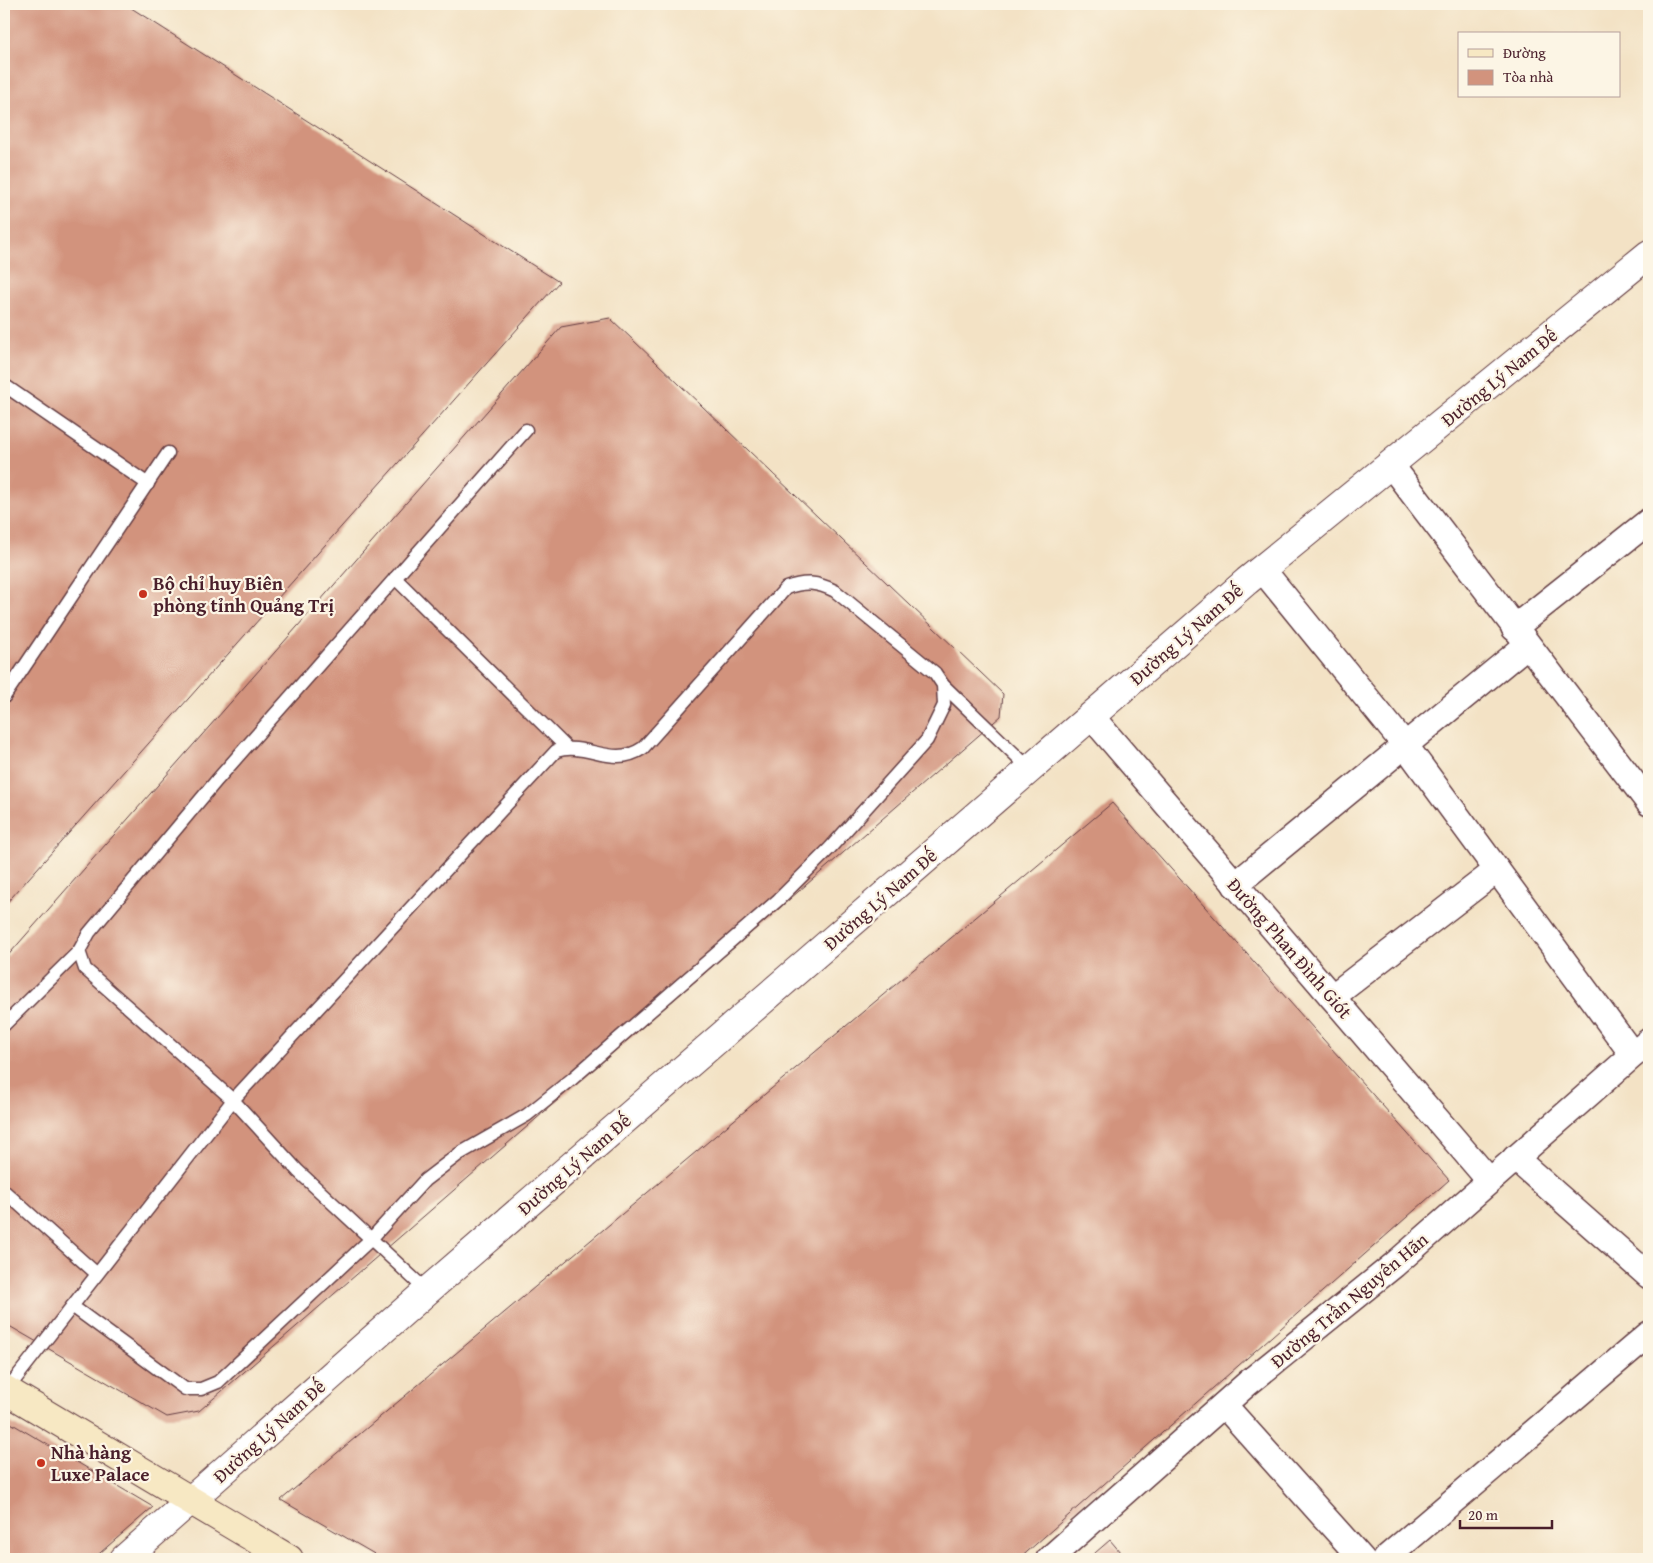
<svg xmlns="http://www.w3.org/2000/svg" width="1653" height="1563" font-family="'Gentium Book Plus',serif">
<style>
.building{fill:#d2937d}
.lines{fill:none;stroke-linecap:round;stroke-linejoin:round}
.service-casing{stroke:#633c42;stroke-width:15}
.minor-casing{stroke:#633c42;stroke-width:28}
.tertiary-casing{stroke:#633c42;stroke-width:30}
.secondary-casing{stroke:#633c42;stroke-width:30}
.service{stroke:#fff;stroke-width:12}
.minor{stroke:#fff;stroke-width:25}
.tertiary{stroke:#fff;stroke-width:28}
.secondary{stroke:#f7e8c3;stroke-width:28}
.poi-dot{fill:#c8321e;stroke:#fcf5e5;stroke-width:2}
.labels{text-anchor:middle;stroke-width:4.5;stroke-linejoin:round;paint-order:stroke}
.street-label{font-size:19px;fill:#4a1f2b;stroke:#fcf5e5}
.poi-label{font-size:19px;font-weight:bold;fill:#4a1f2b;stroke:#fcf5e5;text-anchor:start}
</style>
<rect width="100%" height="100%" fill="#fcf5e5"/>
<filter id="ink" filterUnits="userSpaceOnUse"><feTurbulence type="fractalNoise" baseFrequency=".02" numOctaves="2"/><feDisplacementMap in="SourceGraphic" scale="10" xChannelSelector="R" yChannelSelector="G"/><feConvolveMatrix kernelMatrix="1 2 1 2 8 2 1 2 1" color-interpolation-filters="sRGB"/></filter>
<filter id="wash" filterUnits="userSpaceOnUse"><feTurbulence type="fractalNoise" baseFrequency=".0096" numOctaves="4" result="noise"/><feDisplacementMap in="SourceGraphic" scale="20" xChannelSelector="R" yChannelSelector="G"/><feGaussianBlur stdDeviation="1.12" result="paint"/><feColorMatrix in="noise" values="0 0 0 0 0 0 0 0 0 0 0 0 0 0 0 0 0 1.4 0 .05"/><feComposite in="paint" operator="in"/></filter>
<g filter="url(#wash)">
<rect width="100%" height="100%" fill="#f3e2c5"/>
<g id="blocks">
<g class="building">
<path d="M 4,4 L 125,4 L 559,282 L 4,906 Z"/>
<path d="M 610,318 L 1003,694 L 1001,716 L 199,1411 L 167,1417 L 4,1323 L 4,960 L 561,327 Z"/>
<path d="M 1112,803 L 1449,1180 L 1019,1559 L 383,1559 L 281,1500 Z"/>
<path d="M 4,1419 L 153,1507 L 93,1559 L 4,1559 Z"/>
<path d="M 1110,1540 L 1126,1559 L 1088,1559 Z"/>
</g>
</g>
</g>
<g filter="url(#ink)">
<use href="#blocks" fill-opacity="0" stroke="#633c42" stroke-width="1"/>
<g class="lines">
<defs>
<g id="service">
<path d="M 4,385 L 148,484"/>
<path d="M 395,578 L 567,748"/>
<path d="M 943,685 L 1030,769"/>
<path d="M 4,697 L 168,453"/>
<path d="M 4,1025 L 79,951"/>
<path d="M 4,1191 L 97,1274"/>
<path d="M 427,1291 L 298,1171 L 233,1100 L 85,969 L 79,951 L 89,933 L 217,780 L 526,430"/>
<path d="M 6,1391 L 233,1100 L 556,751 C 587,741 612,769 643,748 L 786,588 C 805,581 817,582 835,591 L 935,673 L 943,685 L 944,705 L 927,740 L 830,848 L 778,900 L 572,1079 L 527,1115 L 459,1154 L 425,1180 L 371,1239 L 218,1382 L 201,1389 L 185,1389 L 72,1306"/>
</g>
<g id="minor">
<path d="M 1391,465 L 1649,803"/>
<path d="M 1262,569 L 1405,745 L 1633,1055"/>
<path d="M 1514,628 L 1649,521"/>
<path d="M 1091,716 L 1489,1180"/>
<path d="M 1235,885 L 1527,645"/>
<path d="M 1332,997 L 1497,870"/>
<path d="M 1515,1158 L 1649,1276"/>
<path d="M 1224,1405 L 1362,1559"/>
<path d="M 1049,1559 L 1248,1383 L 1394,1265 L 1649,1041"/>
<path d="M 1385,1559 L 1649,1334"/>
</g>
<path id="tertiary" d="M 124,1559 L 427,1291 L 1247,581 L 1649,254"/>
<path id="secondary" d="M 4,1389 L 289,1559"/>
</defs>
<use href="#service" class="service-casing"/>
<use href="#minor" class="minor-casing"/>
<use href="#tertiary" class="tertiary-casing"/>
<use href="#secondary" class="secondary-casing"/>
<use href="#service" class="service"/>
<use href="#minor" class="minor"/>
<use href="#tertiary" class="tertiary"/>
<use href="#secondary" class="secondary"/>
</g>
</g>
<g class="poi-dot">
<circle cx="143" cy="594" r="5"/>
<circle cx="41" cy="1463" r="5"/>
</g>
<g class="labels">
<g class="street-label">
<text transform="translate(1499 377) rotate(-39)" y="7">Đường Lý Nam Đế</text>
<text transform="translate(1186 634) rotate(-41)" y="7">Đường Lý Nam Đế</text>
<text transform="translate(880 899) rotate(-41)" y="7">Đường Lý Nam Đế</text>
<text transform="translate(1290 948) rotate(49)" y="7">Đường Phan Đình Giót</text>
<text transform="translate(574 1164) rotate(-41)" y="7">Đường Lý Nam Đế</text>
<text transform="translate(1349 1300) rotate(-40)" y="7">Đường Trần Nguyên Hãn</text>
<text transform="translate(269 1431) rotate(-42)" y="7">Đường Lý Nam Đế</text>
</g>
<g class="poi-label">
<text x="153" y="590">Bộ chỉ huy Biên<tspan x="153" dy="22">phòng tỉnh Quảng Trị</tspan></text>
<text x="51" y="1459">Nhà hàng<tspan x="51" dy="22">Luxe Palace</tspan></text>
</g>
</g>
<rect width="1653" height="1563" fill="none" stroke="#fcf5e5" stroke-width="20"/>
<rect x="1458" y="32" width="162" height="65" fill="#fcf5e5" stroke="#b59f9b"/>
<rect x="1468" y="49" width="25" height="8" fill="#f7e8c3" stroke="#b59f9b"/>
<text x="1503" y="58" font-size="15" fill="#4a1f2b">Đường</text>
<rect x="1468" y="70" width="25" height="15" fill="#d2937d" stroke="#b59f9b"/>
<text x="1503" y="82" font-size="15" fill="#4a1f2b">Tòa nhà</text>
<path d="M1460 1520v8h92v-8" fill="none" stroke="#4a1f2b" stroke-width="2.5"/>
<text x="1468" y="1520" font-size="15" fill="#4a1f2b" stroke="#fcf5e5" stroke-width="4" paint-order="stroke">20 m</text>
</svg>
